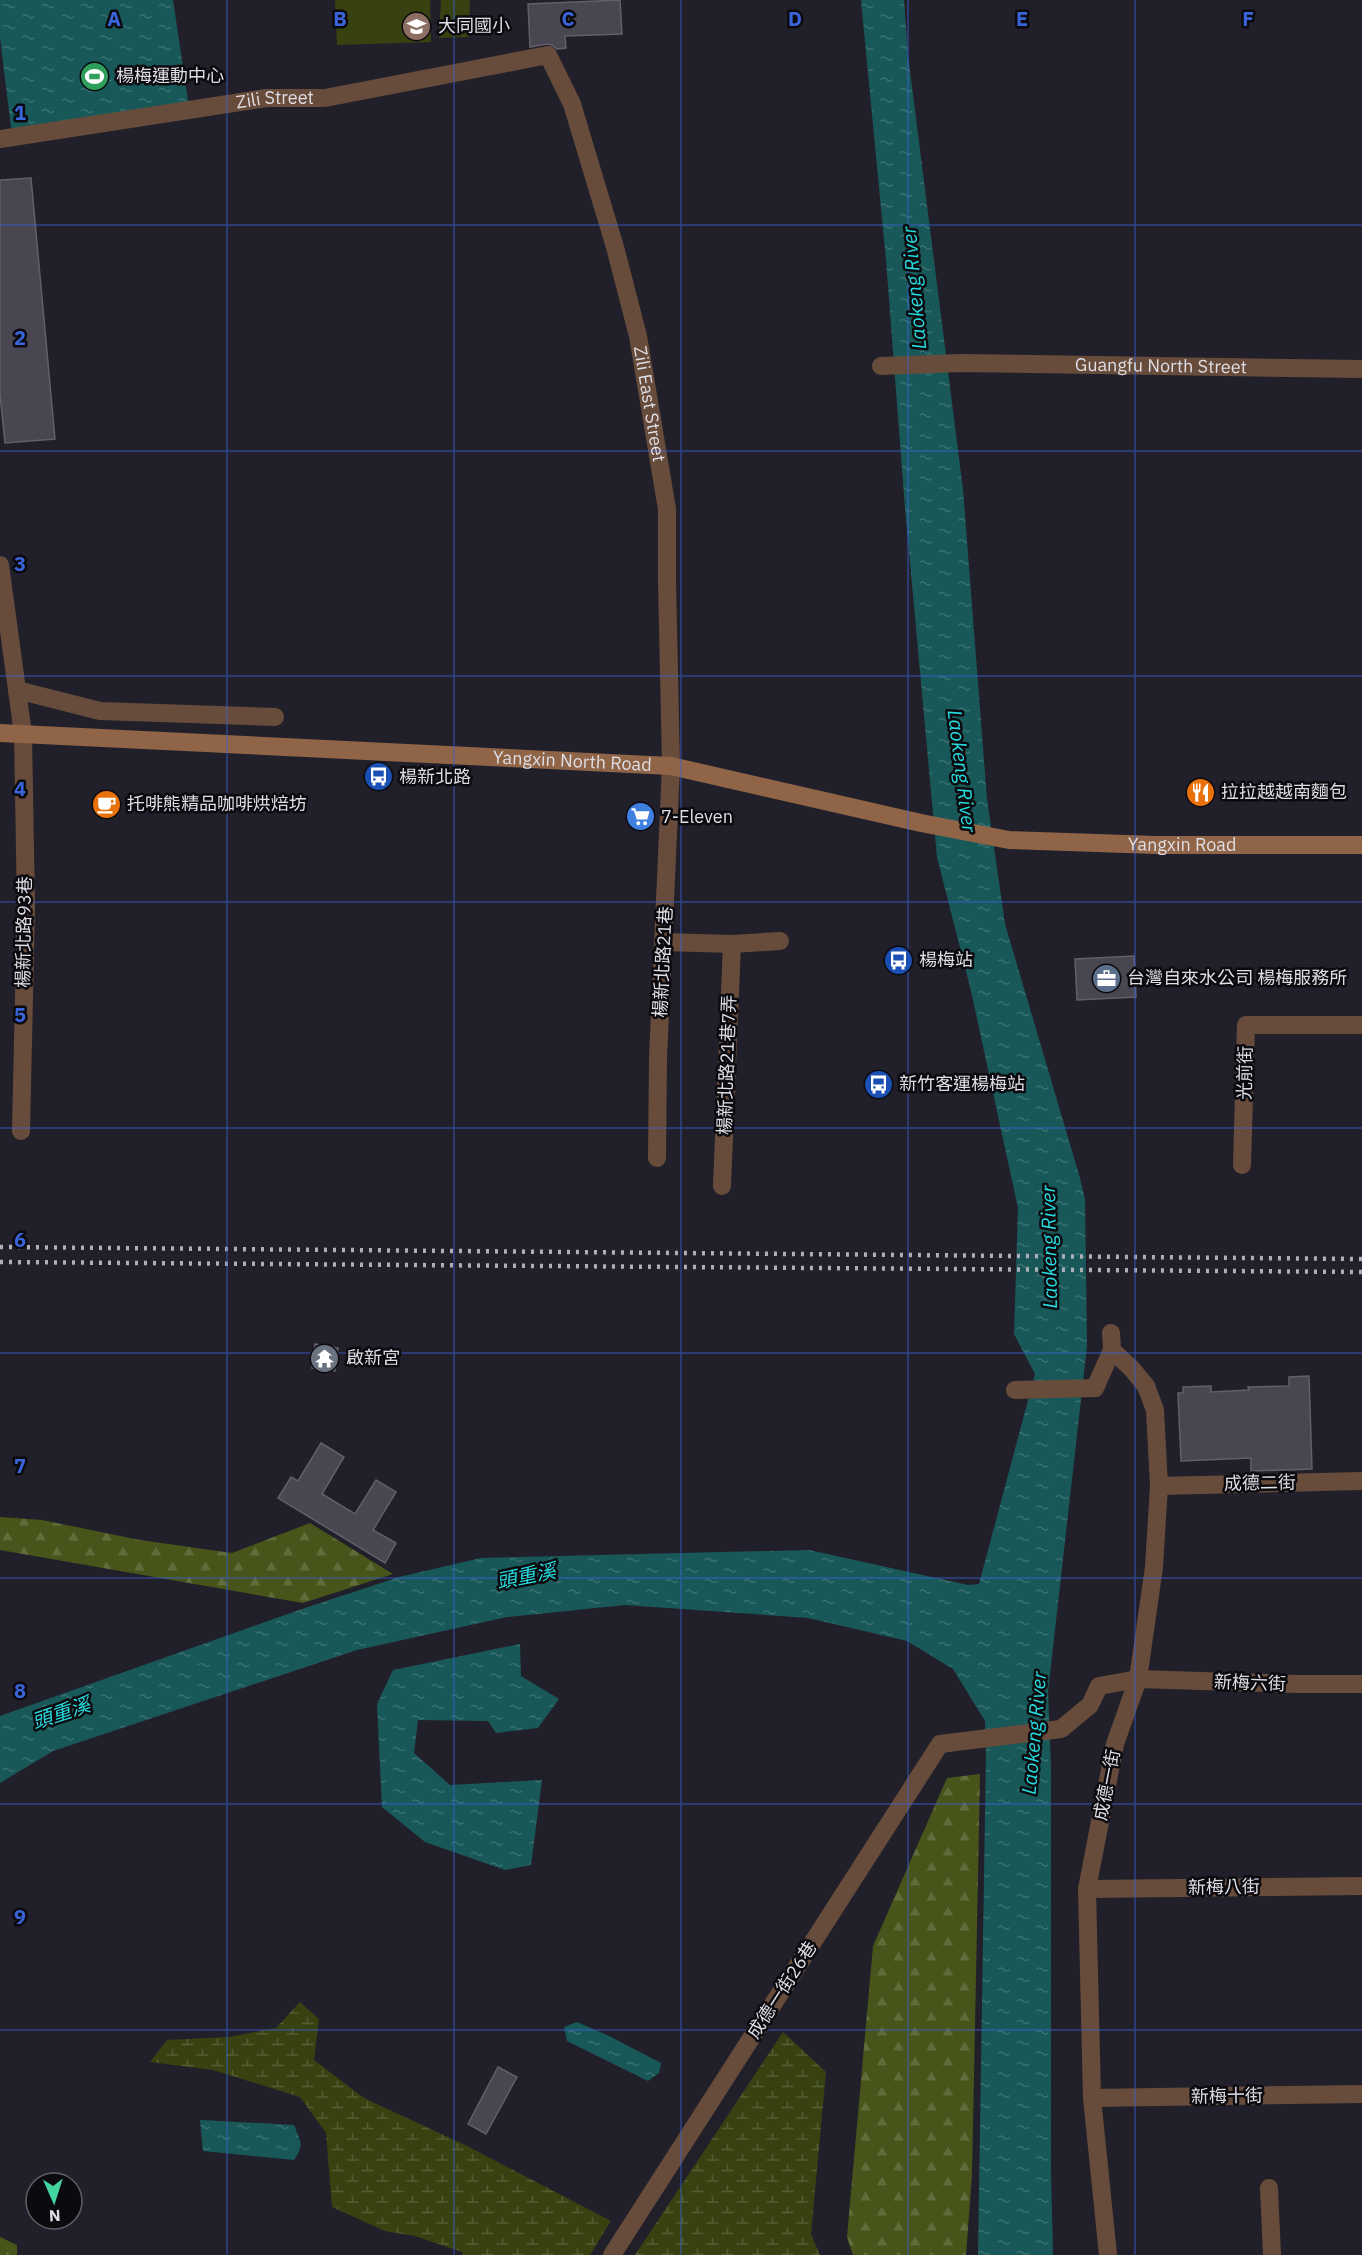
<svg xmlns="http://www.w3.org/2000/svg" width="1362" height="2255" font-family="'IBM Plex Sans','Noto Sans TC',sans-serif">
<style>
.forest{fill:url(#forest-firs)}
.wetland{fill:url(#wetland-marsh)}
.pitch{fill:#374210}
.water{fill:url(#water-ripples)}
.building{fill:#484651;stroke:#615f6b;stroke-width:1.5}
.lines{fill:none;stroke-linecap:round;stroke-linejoin:round}
.street{stroke:#684c3b;stroke-width:18}
.secondary{stroke:#8f6447;stroke-width:18}
.rail{stroke:#b0afb7;stroke-width:4.5;stroke-dasharray:3 6;stroke-linecap:butt}
.grid{fill:none;stroke:#3a64da;stroke-width:1.5;stroke-opacity:0.55}
.labels{text-anchor:middle;stroke-width:5;stroke-linejoin:round;paint-order:stroke}
.poi-label{font-size:18px;fill:#dfdee5;stroke:#0b0a0f;text-anchor:start}
.street-label{font-size:18px;fill:#dfdee5;stroke:#0b0a0f}
.water-label{font-size:20px;font-style:italic;fill:#25dcdf;stroke:#0b0a0f}
.grid-label{font-size:20px;text-anchor:middle;font-weight:bold;fill:#3a64da;stroke:#0b0a0f;stroke-width:5;stroke-linejoin:round;paint-order:stroke}
</style>
<defs>
<pattern id="forest-firs" width="22" height="20" patternUnits="userSpaceOnUse" patternTransform="scale(1.5)"><rect width="22" height="20" fill="#47541a"/><path d="M5 1l3.5 6h-7zM16 11l3.5 6h-7z" fill="#616c3b"/></pattern>
<pattern id="wetland-marsh" width="20" height="14" patternUnits="userSpaceOnUse" patternTransform="scale(1.5)"><rect width="20" height="14" fill="#374210"/><path d="M1 5h8M5 5V1M11 12h8M15 12V8" fill="none" stroke="#545d33"/></pattern>
<pattern id="water-ripples" width="26" height="14" patternUnits="userSpaceOnUse" patternTransform="scale(1.5)"><rect width="26" height="14" fill="#195859"/><path d="M2 4q2-2 4 0t4 0M15 11q2-2 4 0t4 0" fill="none" stroke="#3a7071"/></pattern>
</defs>
<rect width="100%" height="100%" fill="#21202a"/>
<g class="forest">
<path d="M 0,1517 L 42,1520 L 140,1540 L 232,1553 L 310,1523 L 393,1574 L 303,1603 L 0,1550 Z"/>
<path d="M 980,1774 L 972,2175 L 966,2255 L 853,2255 L 847,2237 L 873,1946 L 947,1778 Z"/>
<path d="M 0,2237 L 17,2245 L 17,2255 L 0,2255 Z"/>
</g>
<g class="wetland">
<path d="M 300,2002 L 319,2019 L 314,2060 L 364,2098 L 467,2146 L 611,2221 L 590,2255 L 463,2255 L 462,2252 L 415,2236 L 385,2231 L 332,2207 L 326,2133 L 300,2097 L 213,2070 L 150,2062 L 167,2040 L 229,2037 L 276,2028 Z"/>
<path d="M 783,2032 L 826,2072 L 811,2234 L 820,2255 L 635,2255 Z"/>
</g>
<g class="pitch">
<path d="M 335,0 L 430,0 L 431,42 L 337,45 Z"/>
<path d="M 441,0 L 470,0 L 469,37 L 439,38 Z"/>
</g>
<g class="water">
<path d="M 0,0 L 173,0 L 190,114 L 13,143 L 0,38 Z"/>
<path d="M 861,0 L 904,0 L 908,55 L 963,490 L 987,799 L 1005,924 L 1080,1178 L 1085,1200 L 1087,1346 L 1048,1692 L 1051,1768 L 1051,2173 L 1053,2255 L 978,2255 L 986,1753 L 985,1721 L 953,1669 L 907,1641 L 808,1618 L 625,1605 L 507,1617 L 357,1650 L 53,1751 L 0,1783 L 0,1716 L 305,1608 L 399,1577 L 481,1558 L 809,1550 L 968,1585 L 979,1584 L 1035,1374 L 1014,1334 L 1018,1208 L 971,991 L 937,857 L 905,508 L 886,260 Z"/>
<path d="M 520,1644 L 521,1676 L 559,1699 L 538,1728 L 496,1733 L 488,1721 L 418,1720 L 414,1753 L 450,1785 L 542,1780 L 531,1865 L 505,1870 L 425,1842 L 382,1807 L 377,1704 L 393,1670 Z"/>
<path d="M 577,2022 L 609,2036 L 661,2063 L 659,2073 L 648,2081 L 567,2041 L 564,2027 Z"/>
<path d="M 200,2120 L 294,2125 C 300,2141 305,2144 294,2160 L 203,2151 Z"/>
</g>
<g class="building">
<path d="M 620,0 L 622,34 L 565,36 L 566,48 L 557,49 L 552,45 L 547,44 L 530,47 L 528,4 Z"/>
<path d="M 31,178 L 55,439 L 5,443 L 0,394 L 0,180 Z"/>
<path d="M 1134,956 L 1136,997 L 1077,1000 L 1075,959 Z"/>
<path d="M 315,1344 L 338,1348 L 335,1371 L 312,1368 Z"/>
<path d="M 1309,1376 L 1312,1469 L 1251,1471 L 1251,1458 L 1181,1461 L 1178,1393 L 1183,1393 L 1183,1387 L 1211,1386 L 1211,1392 L 1249,1390 L 1248,1387 L 1289,1386 L 1289,1377 Z"/>
<path d="M 321,1443 L 344,1457 L 322,1494 L 355,1514 L 376,1480 L 396,1492 L 373,1530 L 396,1543 L 385,1563 L 278,1498 L 291,1477 L 298,1481 Z"/>
<path d="M 498,2067 L 517,2077 L 486,2134 L 468,2124 Z"/>
</g>
<g class="lines">
<g class="street">
<path id="s1" d="M 0,139 L 266,98 L 325,98 L 548,55 L 572,104 L 615,247 L 638,336 L 667,509 L 667,580 L 671,766 L 658,1058 L 657,1158"/>
<path id="s2" d="M 881,366 L 960,363 L 1362,369"/>
<path d="M 0,565 L 23,734 L 26,907 L 21,1131"/>
<path d="M 17,690 L 100,711 L 275,717"/>
<path d="M 664,942 L 732,944 L 780,941"/>
<path d="M 1242,1165 L 1246,1025 L 1362,1025"/>
<path d="M 722,1186 L 732,944"/>
<path d="M 1015,1390 L 1095,1388 L 1112,1350"/>
<path d="M 1159,1486 L 1362,1481"/>
<path d="M 1087,1889 L 1362,1886"/>
<path d="M 1092,2098 L 1362,2094"/>
<path d="M 1269,2188 L 1272,2255"/>
<path d="M 612,2255 L 940,1744 L 1061,1729 L 1090,1705 L 1099,1686 L 1138,1679 L 1296,1684 L 1362,1684"/>
<path d="M 1108,2255 L 1092,2098 L 1087,1889 L 1115,1744 L 1138,1679 L 1154,1567 L 1159,1486 L 1155,1410 L 1146,1386 L 1132,1369 L 1112,1350 L 1111,1333"/>
</g>
<path class="secondary" id="s3" d="M 0,733 L 671,766 L 921,823 L 1009,840 L 1156,845 L 1362,845"/>
<g class="rail">
<path d="M 0,1247 L 1362,1259"/>
<path d="M 0,1262 L 1362,1272"/>
</g>
</g>
<path class="grid" d="M 227,0 L 227,2255M 454,0 L 454,2255M 681,0 L 681,2255M 908,0 L 908,2255M 1135,0 L 1135,2255M 0,225 L 1362,225M 0,451 L 1362,451M 0,676 L 1362,676M 0,902 L 1362,902M 0,1128 L 1362,1128M 0,1353 L 1362,1353M 0,1578 L 1362,1578M 0,1804 L 1362,1804M 0,2030 L 1362,2030"/>
<defs>
<symbol id="school-disc" viewBox="-11 -11 22 22"><circle r="9.5" fill="#8d6e63" stroke="#0b0a0f"/><path d="M0-5L7-2L0 1L-7-2ZM-4 1L0 2.5L4 1V4Q0 6-4 4Z" fill="#fff"/></symbol>
<symbol id="stadium-disc" viewBox="-11 -11 22 22"><circle r="9.5" fill="#2e9e5b" stroke="#0b0a0f"/><path d="M0-5a6.5 5 0 1 0 0 10a6.5 5 0 1 0 0-10ZM-3.5-1.8h7v3.6h-7Z" fill="#fff"/></symbol>
<symbol id="bus-disc" viewBox="-11 -11 22 22"><circle r="9.5" fill="#1a4fb4" stroke="#0b0a0f"/><path d="M-5-6H5V4H4V6H2V4H-2V6H-4V4H-5ZM-3.5-4V0h7V-4ZM-3.5 1.2v1.5H-2V1.2ZM2 1.2v1.5H3.5V1.2Z" fill="#fff"/></symbol>
<symbol id="restaurant-disc" viewBox="-11 -11 22 22"><circle r="9.5" fill="#e8710a" stroke="#0b0a0f"/><path d="M-5-6h1v4h1v-4h1v4h1v-4h1v5L-1.5 .5V6h-2V.5L-5-1ZM5-6V6H3V1.5H1.5Q1.5-4 5-6Z" fill="#fff"/></symbol>
<symbol id="cafe-disc" viewBox="-11 -11 22 22"><circle r="9.5" fill="#e8710a" stroke="#0b0a0f"/><path d="M-5.5-4.5H6V0H3Q3 3.5 0 3.5H-2.5Q-5.5 3.5-5.5 0ZM3-3.2v2h1.7v-2ZM-6 4.5H4V6H-6Z" fill="#fff"/></symbol>
<symbol id="supermarket-disc" viewBox="-11 -11 22 22"><circle r="9.5" fill="#3f7fe0" stroke="#0b0a0f"/><path d="M-6-5.5h2.5l.6 2H6L4.5 2H-2.5L-4.4-4H-6ZM-1.5 3.2a1.3 1.3 0 1 0 .1 0ZM3 3.2a1.3 1.3 0 1 0 .1 0Z" fill="#fff"/></symbol>
<symbol id="office-disc" viewBox="-11 -11 22 22"><circle r="9.5" fill="#5c6f8a" stroke="#0b0a0f"/><path d="M-6-3h4V-5.5h4V-3h4V5H-6ZM-1-4.5V-3h2v-1.5ZM-6 0V1H6V0Z" fill="#fff"/></symbol>
<symbol id="temple-disc" viewBox="-11 -11 22 22"><circle r="9.5" fill="#6b7280" stroke="#0b0a0f"/><path d="M0-6L5-2H3V0L6.5 2.5H4V6H1.5V3h-3V6H-4V2.5H-6.5L-3 0V-2H-5Z" fill="#fff"/></symbol>
</defs>
<g fill-rule="evenodd">
<use href="#school-disc" x="400" y="10" width="33" height="33"/>
<use href="#stadium-disc" x="78" y="60" width="33" height="33"/>
<use href="#bus-disc" x="362" y="760" width="33" height="33"/>
<use href="#restaurant-disc" x="1184" y="776" width="33" height="33"/>
<use href="#cafe-disc" x="90" y="788" width="33" height="33"/>
<use href="#supermarket-disc" x="624" y="800" width="33" height="33"/>
<use href="#bus-disc" x="882" y="944" width="33" height="33"/>
<use href="#office-disc" x="1090" y="962" width="33" height="33"/>
<use href="#bus-disc" x="862" y="1068" width="33" height="33"/>
<use href="#temple-disc" x="308" y="1342" width="33" height="33"/>
</g>
<g class="labels">
<g class="poi-label">
<text x="438" y="32">大同國小</text>
<text x="116" y="82">楊梅運動中心</text>
<text x="399" y="783">楊新北路</text>
<text x="1221" y="798">拉拉越越南麵包</text>
<text x="127" y="810">托啡熊精品咖啡烘焙坊</text>
<text x="661" y="823">7-Eleven</text>
<text x="919" y="966">楊梅站</text>
<text x="1127" y="984">台灣自來水公司 楊梅服務所</text>
<text x="899" y="1090">新竹客運楊梅站</text>
<text x="346" y="1364">啟新宮</text>
</g>
<g class="street-label">
<text dy="6" stroke="none"><textPath href="#s1" startOffset="278">Zili Street</textPath></text>
<text dy="6" stroke="none"><textPath href="#s2" startOffset="280">Guangfu North Street</textPath></text>
<text dy="6" stroke="none"><textPath href="#s1" startOffset="920">Zili East Street</textPath></text>
<text dy="6" stroke="none"><textPath href="#s3" startOffset="573">Yangxin North Road</textPath></text>
<text dy="6" stroke="none"><textPath href="#s3" startOffset="1191">Yangxin Road</textPath></text>
<text transform="translate(24 932) rotate(-89)" y="6">楊新北路93巷</text>
<text transform="translate(663 962) rotate(-87)" y="6">楊新北路21巷</text>
<text transform="translate(727 1065) rotate(-88)" y="6">楊新北路21巷7弄</text>
<text transform="translate(1245 1073) rotate(-89)" y="6">光前街</text>
<text transform="translate(1260 1483) rotate(-1)" y="6">成德二街</text>
<text transform="translate(1250 1683) rotate(2)" y="6">新梅六街</text>
<text transform="translate(1107 1785) rotate(-79)" y="6">成德一街</text>
<text transform="translate(1224 1887) rotate(-1)" y="6">新梅八街</text>
<text transform="translate(782 1990) rotate(-57)" y="6">成德一街26巷</text>
<text transform="translate(1227 2096) rotate(-1)" y="6">新梅十街</text>
</g>
<g class="water-label">
<text transform="translate(914 288) rotate(-95)" y="7">Laokeng River</text>
<text transform="translate(962 771) rotate(83)" y="7">Laokeng River</text>
<text transform="translate(1049 1247) rotate(-91)" y="7">Laokeng River</text>
<text transform="translate(526 1576) rotate(-11)" y="7">頭重溪</text>
<text transform="translate(61 1713) rotate(-18)" y="7">頭重溪</text>
<text transform="translate(1034 1733) rotate(-85)" y="7">Laokeng River</text>
</g>
</g>
<g class="grid-label">
<text x="114" y="26">A</text>
<text x="340" y="26">B</text>
<text x="568" y="26">C</text>
<text x="795" y="26">D</text>
<text x="1022" y="26">E</text>
<text x="1248" y="26">F</text>
<text x="20" y="120">1</text>
<text x="20" y="345">2</text>
<text x="20" y="571">3</text>
<text x="20" y="796">4</text>
<text x="20" y="1022">5</text>
<text x="20" y="1247">6</text>
<text x="20" y="1473">7</text>
<text x="20" y="1698">8</text>
<text x="20" y="1924">9</text>
</g>
<g transform="translate(54 2201) rotate(177)"><circle r="28" fill="#0b0a0f" stroke="#605f65" stroke-width="1.5"/>
<path d="M0-4.5L10 22L0 15L-10 22Z" fill="#43d4a0"/>
<text y="-9" font-size="16" font-weight="bold" text-anchor="middle" fill="#dfdee5">N</text>
</g>
</svg>
